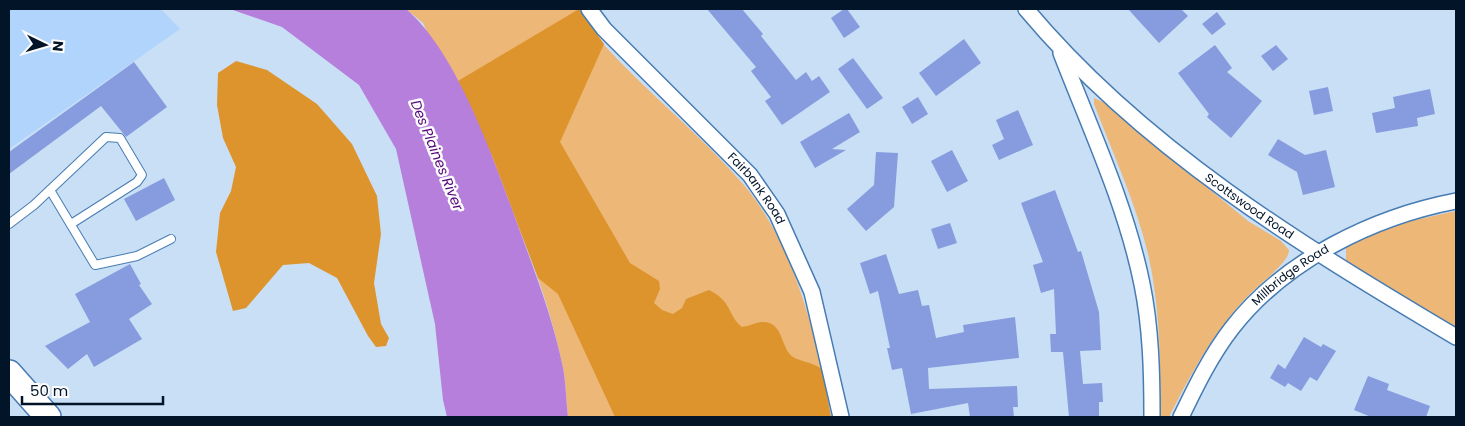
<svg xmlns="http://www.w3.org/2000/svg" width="1465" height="426" font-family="Poppins,sans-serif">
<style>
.built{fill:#b0d4fb}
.green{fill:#edb778}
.forest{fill:#dd942d}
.water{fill:#b57fdb}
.building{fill:#869cde}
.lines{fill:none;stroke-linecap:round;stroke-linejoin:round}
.service-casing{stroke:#477cb2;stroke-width:10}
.minor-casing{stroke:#477cb2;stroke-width:18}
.primary-casing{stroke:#477cb2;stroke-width:28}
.service{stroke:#fff;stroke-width:8}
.minor{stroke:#fff;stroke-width:15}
.primary{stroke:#fff;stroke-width:25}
.labels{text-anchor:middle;stroke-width:5;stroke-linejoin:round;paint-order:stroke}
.street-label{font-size:12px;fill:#011428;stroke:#fdfdfd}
.water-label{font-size:14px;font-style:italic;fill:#57087c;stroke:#fdfdfd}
</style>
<rect width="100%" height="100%" fill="#c9dff6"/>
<path class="built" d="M 9,9 L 161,9 L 180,29 L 9,149 Z"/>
<g class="green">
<path d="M 406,9 L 578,9 C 587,21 595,34 605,46 C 649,94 701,135 744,185 C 795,246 818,341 831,417 L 568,417 C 566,401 566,384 563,368 C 538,246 475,135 423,23 Z"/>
<path d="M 1094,98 L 1103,102 L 1248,221 L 1281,241 L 1289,250 C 1290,261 1261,283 1252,292 C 1215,328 1192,372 1169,417 L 1160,417 C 1161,365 1160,309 1149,258 C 1137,205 1113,154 1094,104 Z"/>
<path d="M 1456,211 L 1456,327 L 1358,270 L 1346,260 L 1346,248 L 1352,242 L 1401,223 Z"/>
</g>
<g class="forest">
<path d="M 579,9 L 604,44 L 560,142 L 630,263 L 659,281 L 660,289 L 654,303 L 662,310 L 673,314 L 682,308 L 686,299 L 709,290 C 733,302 727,315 742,327 C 749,326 755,323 761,322 C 784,320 780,348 793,357 C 802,362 812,362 822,369 L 831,417 L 615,417 L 558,294 L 538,278 L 493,158 L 458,81 Z"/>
<path d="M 236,61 L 267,70 L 317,104 L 352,144 L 377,196 L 381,234 L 374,283 L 381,324 L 389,338 L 386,346 L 376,347 L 368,336 L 337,278 L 309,263 L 283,265 L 246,308 L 233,311 L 216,252 L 220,213 L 231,191 L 236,167 L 223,138 L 217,105 L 218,73 Z"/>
</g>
<path class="water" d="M 230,9 L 406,9 C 457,52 494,160 517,223 C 534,270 553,318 563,368 C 566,384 566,401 568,417 L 447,417 L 443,400 L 435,324 L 396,149 L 359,85 L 282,27 Z"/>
<g class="building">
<path d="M 707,9 L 742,9 L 763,34 L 761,36 L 796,80 L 806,72 L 812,81 L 819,76 L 830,92 L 782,125 L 765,101 L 771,97 L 751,71 L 756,67 Z"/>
<path d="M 844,9 L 847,9 L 860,27 L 844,38 L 831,18 Z"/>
<path d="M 1128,9 L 1181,9 L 1188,16 L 1159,43 Z"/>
<path d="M 1217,12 L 1226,24 L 1212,35 L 1202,24 Z"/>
<path d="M 964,39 L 981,63 L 936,96 L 919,73 Z"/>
<path d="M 1215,45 L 1232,68 L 1227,72 L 1262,101 L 1231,138 L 1207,117 L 1209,114 L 1178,73 Z"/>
<path d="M 1276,45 L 1288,59 L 1273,71 L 1261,56 Z"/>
<path d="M 853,58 L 883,98 L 867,109 L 838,69 Z"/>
<path d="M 134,62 L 167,107 L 126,137 L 101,106 L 9,174 L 9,152 Z"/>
<path d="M 1328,87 L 1333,111 L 1314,115 L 1309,91 Z"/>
<path d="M 1430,89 L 1435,114 L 1417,118 L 1418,126 L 1376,133 L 1372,113 L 1395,108 L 1393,97 Z"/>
<path d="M 918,97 L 928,114 L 912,124 L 902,107 Z"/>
<path d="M 1018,110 L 1033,145 L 999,160 L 992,145 L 1004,139 L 996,120 Z"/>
<path d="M 849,113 L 860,132 L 832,149 L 846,150 L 815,168 L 800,142 Z"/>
<path d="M 1278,139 L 1305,155 L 1326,150 L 1335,187 L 1303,195 L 1297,172 L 1268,155 Z"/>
<path d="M 952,150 L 968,181 L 947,192 L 931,161 Z"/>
<path d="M 876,152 L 898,153 L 894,207 L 866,231 L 847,209 L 874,185 Z"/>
<path d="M 164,178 L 175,200 L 136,221 L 124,199 Z"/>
<path d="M 1055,190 L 1078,252 L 1081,251 L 1099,312 L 1101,350 L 1080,351 L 1083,384 L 1102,383 L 1103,402 L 1099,402 L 1099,417 L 1069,417 L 1063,352 L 1051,352 L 1050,334 L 1056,334 L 1054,289 L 1041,293 L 1033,265 L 1043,262 L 1021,203 Z"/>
<path d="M 950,223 L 957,243 L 938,249 L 931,229 Z"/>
<path d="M 886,254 L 899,294 L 918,290 L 922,306 L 929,305 L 936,338 L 964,332 L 963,325 L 1015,317 L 1019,358 L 928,368 L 929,389 L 1017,386 L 1018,407 L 1013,407 L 1014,417 L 970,417 L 968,403 L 911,414 L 902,368 L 892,370 L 887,348 L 890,348 L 878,291 L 870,294 L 860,263 Z"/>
<path d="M 130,264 L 141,284 L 139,285 L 152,304 L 129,319 L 142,339 L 94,367 L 87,354 L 68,369 L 45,346 L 90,322 L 75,294 Z"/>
<path d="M 1304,337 L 1321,347 L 1323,344 L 1336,351 L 1317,381 L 1310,377 L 1301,391 L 1288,383 L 1285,387 L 1270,378 L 1278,364 L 1285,369 Z"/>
<path d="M 1368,376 L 1389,384 L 1387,390 L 1430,406 L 1426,417 L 1371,417 L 1354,410 Z"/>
</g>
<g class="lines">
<defs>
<g id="service">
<path d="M 50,190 L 95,265 L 137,256 L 171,239"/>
<path d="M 9,224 L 34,205 L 106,137 L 120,138 L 142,175 L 137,182 L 71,224"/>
</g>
<g id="minor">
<path id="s1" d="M 589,9 L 604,29 L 750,175 L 777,214 L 812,292 L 841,417"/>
<path id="s2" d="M 1026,9 C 1143,149 1301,245 1456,337"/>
<path d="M 1061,53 C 1090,128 1126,205 1142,284 C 1151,328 1152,373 1152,417"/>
<path id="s3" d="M 1181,417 C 1196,386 1211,355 1232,328 C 1285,260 1373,217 1456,201"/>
</g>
<path id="primary" d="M 9,373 L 48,417"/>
</defs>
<use href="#service" class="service-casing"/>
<use href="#minor" class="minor-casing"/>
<use href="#primary" class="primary-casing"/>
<use href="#service" class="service"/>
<use href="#minor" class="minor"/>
<use href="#primary" class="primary"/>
</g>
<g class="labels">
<g class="street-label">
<text dy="4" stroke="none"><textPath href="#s1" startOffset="246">Fairbank Road</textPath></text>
<text dy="4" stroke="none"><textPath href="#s2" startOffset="299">Scottswood Road</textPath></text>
<text dy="4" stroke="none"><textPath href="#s3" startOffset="182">Millbridge Road</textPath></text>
</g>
<g class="water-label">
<text transform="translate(437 155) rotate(68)" y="5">Des Plaines River</text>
</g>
</g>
<rect width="1465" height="426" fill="none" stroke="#011428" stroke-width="20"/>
<g transform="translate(45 45) rotate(95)" stroke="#fdfdfd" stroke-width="4" paint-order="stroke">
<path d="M0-4L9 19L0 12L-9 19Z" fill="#011428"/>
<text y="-8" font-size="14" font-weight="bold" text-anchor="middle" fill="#011428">N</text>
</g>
<path d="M22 396v8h141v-8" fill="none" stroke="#011428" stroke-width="2.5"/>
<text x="30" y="396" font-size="15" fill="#011428" stroke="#fdfdfd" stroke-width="4" paint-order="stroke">50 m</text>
</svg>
